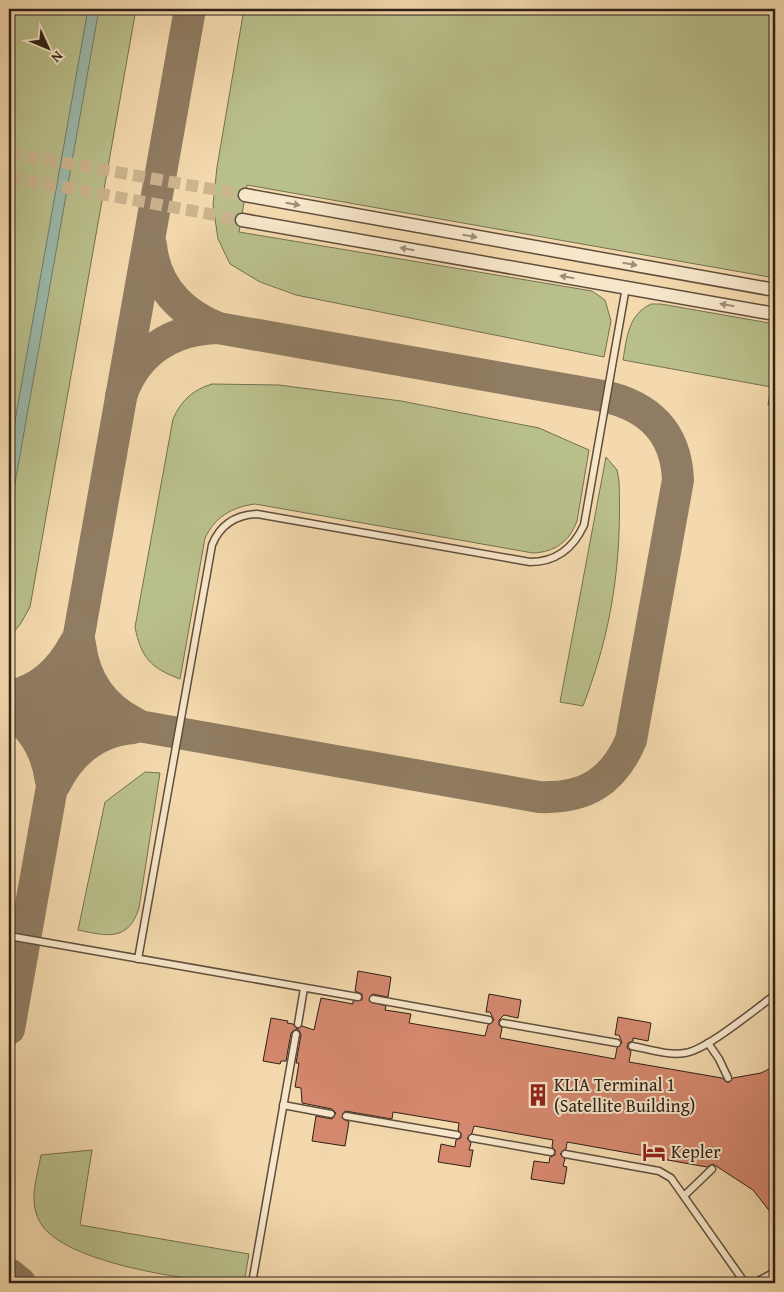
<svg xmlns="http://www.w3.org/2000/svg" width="784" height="1292" font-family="'Gentium Book Plus',serif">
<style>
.green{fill:#b9bf8b;stroke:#747052}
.water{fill:#9bbaac;stroke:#6f7c71}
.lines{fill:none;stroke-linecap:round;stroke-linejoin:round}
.taxiway{stroke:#907c62;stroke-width:32}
.building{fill:#d5886e;stroke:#2e2018}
.minor-tunnel{stroke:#ccb48f;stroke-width:12;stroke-dasharray:12 6;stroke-linecap:butt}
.service-casing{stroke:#5f4e3d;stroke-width:9}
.minor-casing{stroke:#5f4e3d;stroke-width:15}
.service{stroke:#f7e6ca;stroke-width:6}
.minor{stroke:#f7e6ca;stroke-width:12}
.oneway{fill:#9d8d7a}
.labels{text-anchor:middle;stroke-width:4;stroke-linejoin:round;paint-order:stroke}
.poi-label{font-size:18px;fill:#2e2018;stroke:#f7e6ca;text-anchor:start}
</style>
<rect width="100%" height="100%" fill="#f3d9ad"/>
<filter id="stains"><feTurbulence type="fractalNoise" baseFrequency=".004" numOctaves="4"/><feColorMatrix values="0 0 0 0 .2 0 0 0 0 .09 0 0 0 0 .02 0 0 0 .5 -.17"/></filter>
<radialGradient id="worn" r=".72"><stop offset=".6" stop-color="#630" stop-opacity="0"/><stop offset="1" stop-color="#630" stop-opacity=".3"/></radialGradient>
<g class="green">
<path d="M 9,9 L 136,9 L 30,607 L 21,623 L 9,638 Z"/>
<path d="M 244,9 L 775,9 L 775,278 L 247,185 L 239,232 L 592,291 L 605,300 L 611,321 L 604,357 L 296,295 L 260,282 L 230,264 L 218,239 L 213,205 L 217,167 Z"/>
<path d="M 651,304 L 661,304 L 775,324 L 775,406 L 768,405 L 771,387 L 623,360 C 627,337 628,315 651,304 Z"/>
<path d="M 212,384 L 279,385 L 401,401 L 539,428 L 589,450 L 577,521 C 569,542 555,552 533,553 L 255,504 C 232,507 215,517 205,538 L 180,679 C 151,668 141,658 135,627 L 173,419 C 181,401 192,390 212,384 Z"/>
<path d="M 606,457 L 617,470 L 619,481 C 622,562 612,631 583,706 L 560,702 Z"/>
<path d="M 145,772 L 160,773 L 139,908 C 128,942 107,936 78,930 L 105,802 Z"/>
<path d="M 92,1150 L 80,1225 L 249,1254 L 244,1283 C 200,1283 62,1264 40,1222 C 28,1201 37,1178 41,1155 Z"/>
</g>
<path class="water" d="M 88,9 L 99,9 L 9,517 L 9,455 Z"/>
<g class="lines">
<g class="taxiway">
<path d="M 151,245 C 155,286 181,313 218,328"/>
<path d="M 80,644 C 84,679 103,707 135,723"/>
<path d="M 9,696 C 39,691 61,669 75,643"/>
<path d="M 9,703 L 539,797 C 585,799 613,782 631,740 L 678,480 C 676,432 649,406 603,396 L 218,328 C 172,329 136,352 121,396"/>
<path d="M 9,711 C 33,727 47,752 51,781"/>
<path d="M 55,784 C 71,752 97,731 133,728"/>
<path d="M 9,1029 L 190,9"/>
<path d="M 9,1274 L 20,1283"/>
</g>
</g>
<path class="building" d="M 358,971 L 391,977 L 388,997 L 372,994 L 369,1001 L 386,1006 L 385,1010 L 411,1014 L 409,1023 L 485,1036 L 488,1025 L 494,1020 L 490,1012 L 486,1012 L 489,994 L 521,1000 L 518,1018 L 504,1015 L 499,1020 L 499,1025 L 502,1028 L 500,1038 L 615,1059 L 617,1048 L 622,1043 L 619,1035 L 615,1035 L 618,1017 L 651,1023 L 648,1041 L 633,1038 L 633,1041 L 628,1043 L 627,1048 L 631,1051 L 629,1062 L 722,1078 L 728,1083 L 733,1078 L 761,1073 L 775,1066 L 775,1218 L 753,1190 L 713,1164 L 707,1167 L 567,1142 L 566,1149 L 560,1154 L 565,1159 L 563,1166 L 567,1167 L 564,1184 L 531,1179 L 534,1161 L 549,1163 L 550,1157 L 555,1155 L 555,1150 L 552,1147 L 553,1140 L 474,1126 L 472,1133 L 467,1138 L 471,1143 L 469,1150 L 473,1150 L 470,1167 L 438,1162 L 441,1144 L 455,1147 L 456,1140 L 461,1138 L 461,1133 L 458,1130 L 459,1123 L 393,1112 L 392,1119 L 345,1111 L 342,1118 L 349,1122 L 345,1146 L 312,1141 L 316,1116 L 332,1119 L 336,1113 L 332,1109 L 302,1103 L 301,1088 L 295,1087 L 299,1063 L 296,1063 L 301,1035 L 299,1030 L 294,1030 L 291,1033 L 286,1061 L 281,1061 L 280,1064 L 263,1061 L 271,1018 L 288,1021 L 287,1023 L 293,1024 L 297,1029 L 302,1026 L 314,1030 L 321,998 L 353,1004 L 353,1001 L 362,1000 L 362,994 L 355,991 Z"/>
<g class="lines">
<g class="minor-tunnel">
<path d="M 9,153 L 245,195"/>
<path d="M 9,177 L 242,220"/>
</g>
<defs>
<g id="service">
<path d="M 9,936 L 358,997"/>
<path d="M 138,959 L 212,545 C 220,525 235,515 257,514 L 530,562 C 556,562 573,549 584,525 L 626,287"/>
<path d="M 373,999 L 489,1020"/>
<path d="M 503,1023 L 617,1043"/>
<path d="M 298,1024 L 304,988"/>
<path d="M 708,1043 L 719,1059 L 728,1078"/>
<path d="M 632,1046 C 648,1049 669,1056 685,1053 C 707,1050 755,1009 775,995"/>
<path d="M 283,1105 L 331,1114"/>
<path d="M 346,1116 L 457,1135"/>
<path d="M 472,1138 L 551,1152"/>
<path d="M 565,1154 L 659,1171 L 671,1178 L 745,1283"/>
<path d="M 685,1195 L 712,1169"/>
<path d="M 252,1283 L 296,1034"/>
<path d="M 754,1283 L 775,1272"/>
</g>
<g id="minor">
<path d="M 245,195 L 775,290"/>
<path d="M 242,220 L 775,314"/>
</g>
</defs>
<use href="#service" class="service-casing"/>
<use href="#minor" class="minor-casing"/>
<use href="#service" class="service"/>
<use href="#minor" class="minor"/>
</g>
<defs><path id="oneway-solid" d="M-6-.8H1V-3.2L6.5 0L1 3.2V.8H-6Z" transform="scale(1.25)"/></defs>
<g class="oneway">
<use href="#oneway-solid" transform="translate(293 204) rotate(10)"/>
<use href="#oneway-solid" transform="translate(470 236) rotate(10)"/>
<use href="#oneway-solid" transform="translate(407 249) rotate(-170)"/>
<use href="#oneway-solid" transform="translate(630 264) rotate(10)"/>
<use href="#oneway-solid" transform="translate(567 277) rotate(-170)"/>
<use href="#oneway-solid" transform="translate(727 305) rotate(-170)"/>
</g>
<defs>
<symbol id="building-bare" viewBox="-9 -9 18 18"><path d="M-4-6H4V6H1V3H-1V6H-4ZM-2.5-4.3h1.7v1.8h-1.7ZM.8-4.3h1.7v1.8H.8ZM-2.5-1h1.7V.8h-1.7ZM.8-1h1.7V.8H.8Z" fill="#8f2418" stroke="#f7e6ca" stroke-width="2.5" paint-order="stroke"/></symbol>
<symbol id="hotel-bare" viewBox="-9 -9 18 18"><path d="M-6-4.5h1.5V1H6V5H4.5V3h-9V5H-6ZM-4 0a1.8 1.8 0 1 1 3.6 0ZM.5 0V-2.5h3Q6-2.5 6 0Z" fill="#8f2418" stroke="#f7e6ca" stroke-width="2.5" paint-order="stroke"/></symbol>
</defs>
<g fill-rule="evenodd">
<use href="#building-bare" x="522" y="1079" width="32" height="32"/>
<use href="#hotel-bare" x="638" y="1136" width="32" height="32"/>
</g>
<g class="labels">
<g class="poi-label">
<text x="554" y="1091">KLIA Terminal 1<tspan x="554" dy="21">(Satellite Building)</tspan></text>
<text x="671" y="1158">Kepler</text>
</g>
</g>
<rect width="784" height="1292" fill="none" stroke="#f3d9ad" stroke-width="30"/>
<rect x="10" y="10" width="764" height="1272" fill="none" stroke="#2e2018" stroke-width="2.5"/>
<rect x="15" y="15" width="754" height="1262" fill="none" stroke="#2e2018"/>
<g transform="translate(48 48) rotate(134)" stroke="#f7e6ca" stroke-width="4" paint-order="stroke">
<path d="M0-4L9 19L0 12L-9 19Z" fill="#2e2018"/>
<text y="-8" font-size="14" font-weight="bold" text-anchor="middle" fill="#2e2018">N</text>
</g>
<rect width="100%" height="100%" filter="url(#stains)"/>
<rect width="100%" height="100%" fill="url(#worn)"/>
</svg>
